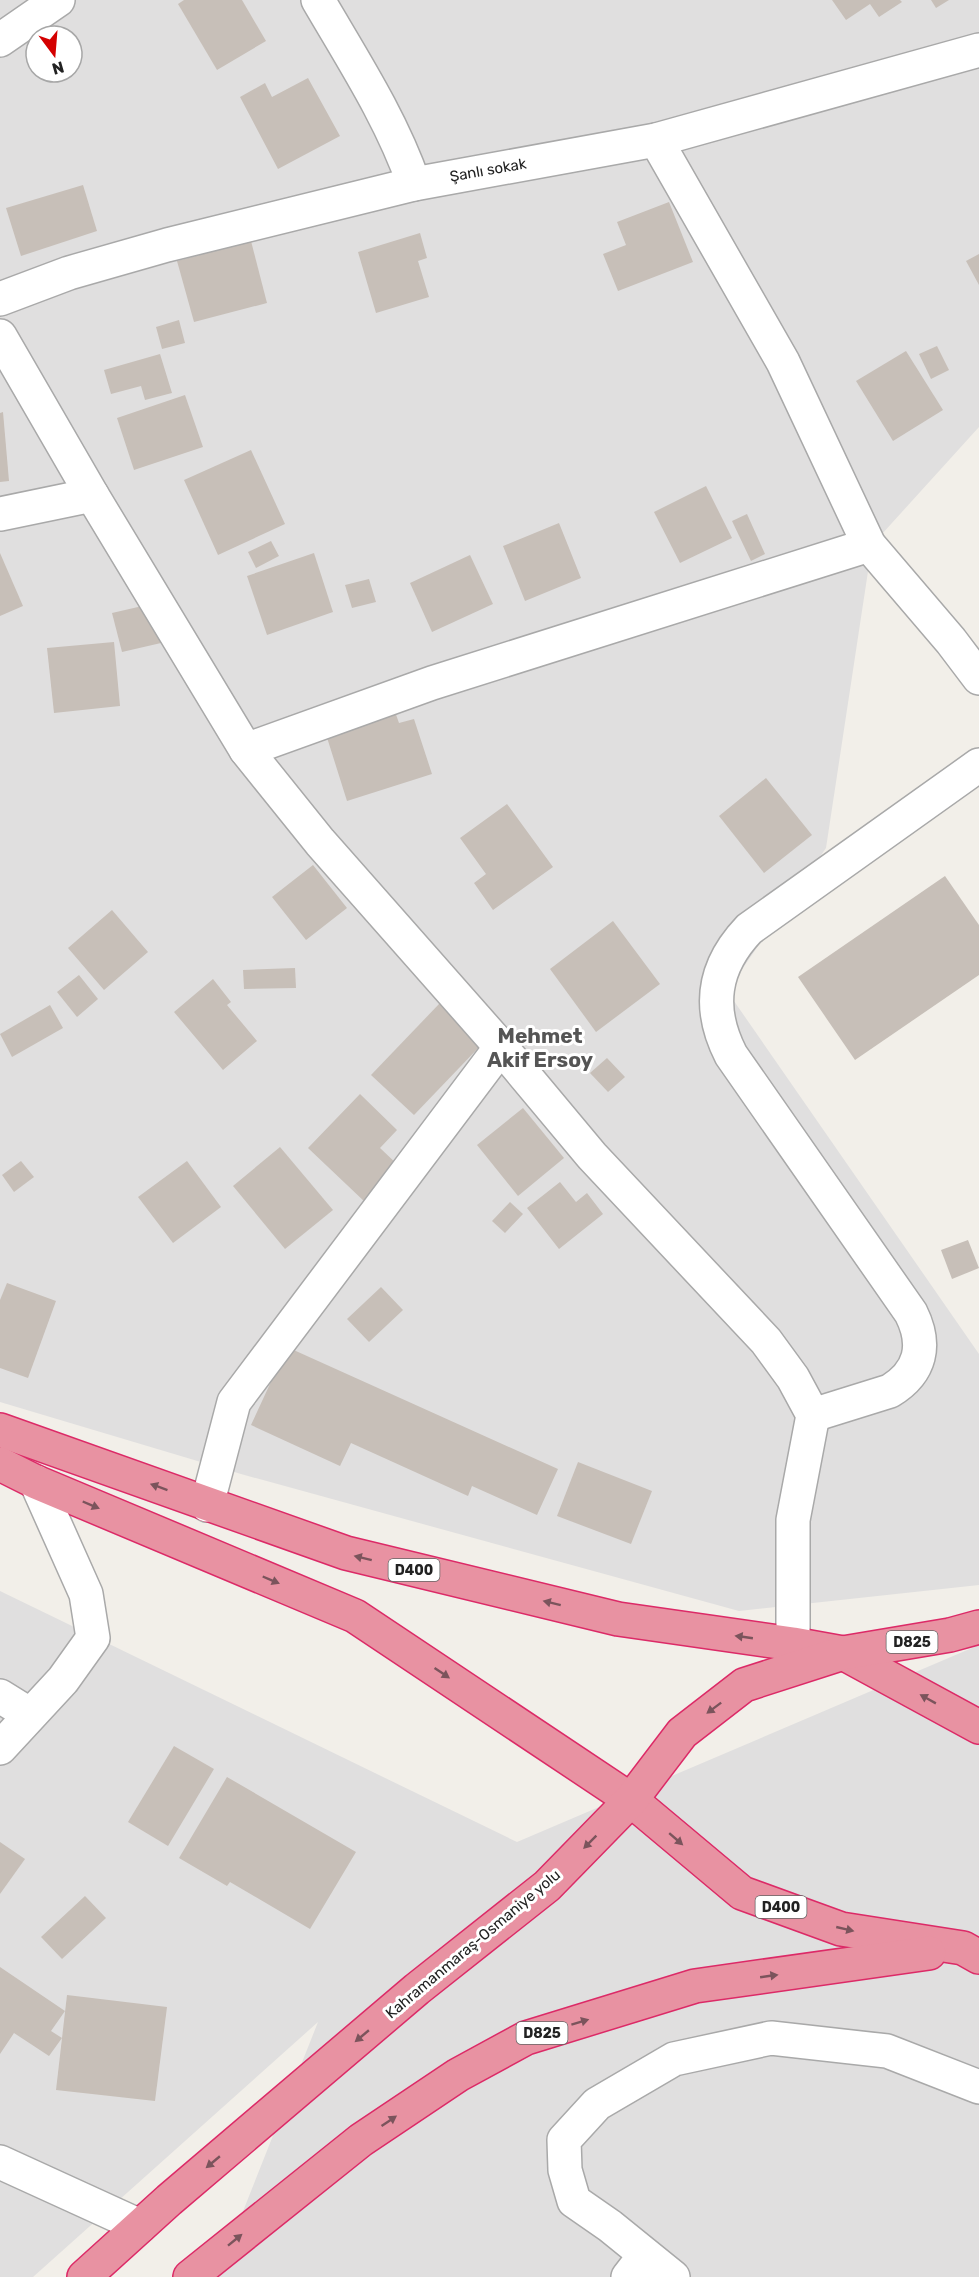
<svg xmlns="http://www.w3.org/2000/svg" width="979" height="2277" font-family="Rubik,sans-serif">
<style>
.residential{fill:#e0dfdf;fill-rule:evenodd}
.building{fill:#c7bfb8}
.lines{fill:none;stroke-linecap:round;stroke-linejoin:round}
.minor-casing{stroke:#a9a9a9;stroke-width:36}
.highway-casing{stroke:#dc2a67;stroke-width:36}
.minor{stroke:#fff;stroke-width:33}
.highway{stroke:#e892a2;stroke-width:33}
.oneway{fill:#7b545c}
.labels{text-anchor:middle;stroke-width:6;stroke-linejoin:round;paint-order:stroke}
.shield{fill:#fff;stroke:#646464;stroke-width:1.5}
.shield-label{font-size:14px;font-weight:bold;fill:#222}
.street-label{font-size:15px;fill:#222;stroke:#fff}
.district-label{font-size:21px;font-weight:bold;fill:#555;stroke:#fff}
</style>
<rect width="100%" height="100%" fill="#f2efe9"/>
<g class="residential">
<path d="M 0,0 L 979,0 L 979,427 L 872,545 L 826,848 L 727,991 L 979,1354 L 979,1585 L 739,1611 L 241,1474 L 0,1402 ZM 36,36 L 72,36 L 72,72 L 36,72 Z"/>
<path d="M 0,1591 L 517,1842 L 979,1645 L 979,2277 L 217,2277 L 318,2022 L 33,2277 L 0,2277 Z"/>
</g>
<g class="building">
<path d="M 184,0 L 242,0 L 266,41 L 217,70 L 178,4 Z"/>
<path d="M 832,0 L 900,0 L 902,2 L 879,17 L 870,4 L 846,20 Z"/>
<path d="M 931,0 L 949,0 L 936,8 Z"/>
<path d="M 308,78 L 340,136 L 278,169 L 240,97 L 265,83 L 272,97 Z"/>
<path d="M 83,185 L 97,231 L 21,256 L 6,208 Z"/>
<path d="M 669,202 L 693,262 L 618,291 L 603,254 L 626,245 L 617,222 Z"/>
<path d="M 420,233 L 427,258 L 418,261 L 429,297 L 376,313 L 358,252 Z"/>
<path d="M 251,241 L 267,303 L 194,322 L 177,261 Z"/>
<path d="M 979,254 L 979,285 L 966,261 Z"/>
<path d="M 179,320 L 185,343 L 162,349 L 156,327 Z"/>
<path d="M 937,346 L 949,370 L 931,379 L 919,354 Z"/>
<path d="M 906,351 L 943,410 L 893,441 L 856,381 Z"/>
<path d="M 160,354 L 172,393 L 145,400 L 141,386 L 111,394 L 104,370 Z"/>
<path d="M 185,395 L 203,447 L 134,470 L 117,418 Z"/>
<path d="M 3,412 L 9,481 L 0,482 L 0,413 Z"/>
<path d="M 251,450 L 285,524 L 218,555 L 184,480 Z"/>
<path d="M 706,486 L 732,538 L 680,563 L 654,512 Z"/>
<path d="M 747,514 L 765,554 L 751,561 L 732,521 Z"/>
<path d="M 559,523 L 581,578 L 525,601 L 503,546 Z"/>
<path d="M 271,541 L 279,556 L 256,568 L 248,552 Z"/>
<path d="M 0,553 L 23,606 L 0,616 Z"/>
<path d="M 314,553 L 333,612 L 267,635 L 247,576 Z"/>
<path d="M 470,555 L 493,604 L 432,632 L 410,583 Z"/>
<path d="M 369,579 L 376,602 L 352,608 L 345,585 Z"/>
<path d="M 151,604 L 161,643 L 122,652 L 112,613 Z"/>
<path d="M 114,642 L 120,706 L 54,713 L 47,648 Z"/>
<path d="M 393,706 L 399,723 L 414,719 L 432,774 L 347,801 L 324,728 Z"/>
<path d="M 766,778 L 812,835 L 764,873 L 719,816 Z"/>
<path d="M 507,804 L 553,867 L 493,910 L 474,883 L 486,874 L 460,838 Z"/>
<path d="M 313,865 L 347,908 L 306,940 L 272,897 Z"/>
<path d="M 945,876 L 979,925 L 979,975 L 855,1060 L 798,977 Z"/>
<path d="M 112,910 L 148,952 L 104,990 L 68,948 Z"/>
<path d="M 613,921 L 660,984 L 596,1032 L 550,969 Z"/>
<path d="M 295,968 L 296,988 L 244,989 L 243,970 Z"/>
<path d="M 79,975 L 98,999 L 77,1017 L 57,992 Z"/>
<path d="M 213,979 L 231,1002 L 227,1005 L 257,1041 L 223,1070 L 174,1012 Z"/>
<path d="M 440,1003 L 483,1043 L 414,1115 L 371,1075 Z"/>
<path d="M 50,1005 L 63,1028 L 12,1057 L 0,1034 Z"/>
<path d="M 607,1058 L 625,1077 L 608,1092 L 590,1073 Z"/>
<path d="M 360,1094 L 397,1130 L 380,1148 L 400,1167 L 366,1203 L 308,1148 Z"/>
<path d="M 523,1108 L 564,1158 L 518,1196 L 477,1145 Z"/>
<path d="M 280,1147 L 333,1210 L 285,1249 L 233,1186 Z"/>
<path d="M 21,1161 L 34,1177 L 14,1192 L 2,1175 Z"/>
<path d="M 187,1161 L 221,1207 L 173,1243 L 138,1197 Z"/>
<path d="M 560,1182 L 576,1202 L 587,1193 L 603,1214 L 559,1249 L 527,1208 Z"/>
<path d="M 510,1202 L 523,1214 L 505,1233 L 492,1221 Z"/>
<path d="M 968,1240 L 979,1268 L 952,1279 L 941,1250 Z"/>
<path d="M 7,1283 L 56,1301 L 28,1378 L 0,1368 L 0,1300 Z"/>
<path d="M 381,1287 L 403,1310 L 369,1342 L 347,1319 Z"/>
<path d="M 287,1347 L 558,1469 L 537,1515 L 472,1486 L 468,1496 L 351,1443 L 340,1466 L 251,1425 Z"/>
<path d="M 578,1462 L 652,1491 L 631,1544 L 557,1516 Z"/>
<path d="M 174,1746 L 214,1769 L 168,1846 L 128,1822 Z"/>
<path d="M 227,1777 L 356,1852 L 310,1929 L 230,1882 L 227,1886 L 179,1858 Z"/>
<path d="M 0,1842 L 25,1859 L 0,1894 Z"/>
<path d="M 85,1896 L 106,1918 L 62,1959 L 41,1937 Z"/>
<path d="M 0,1967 L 65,2011 L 51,2031 L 62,2038 L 49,2056 L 14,2033 L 0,2054 Z"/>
<path d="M 67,1995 L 167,2007 L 155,2101 L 56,2090 Z"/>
</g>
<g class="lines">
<defs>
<g id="minor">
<path d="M 318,0 C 353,60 391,118 414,184"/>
<path d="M 0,40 L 58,0"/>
<path d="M 656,140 L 783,362 L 869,545 L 951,641 L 979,678"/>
<path d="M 0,299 L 69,273 L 167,245 L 414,184 L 656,140 L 979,50"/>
<path d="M 0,336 L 92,495 L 246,750 L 320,842 L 501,1047 L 592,1156 L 766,1341 L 793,1378 L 813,1415 L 793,1520 L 793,1644"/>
<path d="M 0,514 L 92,495"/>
<path d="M 246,750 L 432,683 L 869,545"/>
<path d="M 813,1415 L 890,1391 C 921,1372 927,1345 911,1313 L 731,1055 C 707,1008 713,967 749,929 L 979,765"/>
<path d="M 207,1505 L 234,1402 L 501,1047"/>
<path d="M 0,1696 L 29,1714"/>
<path d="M 0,1748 L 63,1680 L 93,1638 L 86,1594 L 36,1482"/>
<path d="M 0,2162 L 140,2226"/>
<path d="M 628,2277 L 645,2255"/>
<path d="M 673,2277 L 610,2226 L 574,2201 L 565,2170 L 564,2140 L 597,2104 L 674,2059 L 771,2038 L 887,2051 L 979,2087"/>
</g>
<g id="highway">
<path d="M 0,1430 L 346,1553 L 618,1619 L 793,1644 L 843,1653 L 979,1727"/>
<path d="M 0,1464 L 36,1482 L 355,1616 L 631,1800 L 742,1893 L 841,1929 L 963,1948 L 979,1957"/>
<path d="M 84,2277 L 169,2200 L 417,1989 L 547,1886 L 631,1800 L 682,1733 L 744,1685 L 843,1653 L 950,1635 L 979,1627"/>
<path d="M 190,2277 L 361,2140 L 458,2075 L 526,2038 L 695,1986 L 929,1953"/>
</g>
</defs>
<use href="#minor" class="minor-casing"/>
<use href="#highway" class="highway-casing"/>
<use href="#minor" class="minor"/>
<use href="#highway" class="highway"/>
</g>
<defs><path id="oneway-solid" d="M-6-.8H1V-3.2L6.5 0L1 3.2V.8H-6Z" transform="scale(1.5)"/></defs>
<g class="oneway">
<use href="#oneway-solid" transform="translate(159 1487) rotate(-160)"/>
<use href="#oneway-solid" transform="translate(91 1505) rotate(23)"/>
<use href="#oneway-solid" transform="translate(363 1558) rotate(-166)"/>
<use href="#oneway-solid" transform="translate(271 1580) rotate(23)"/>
<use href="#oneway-solid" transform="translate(552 1603) rotate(-166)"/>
<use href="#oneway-solid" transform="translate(744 1637) rotate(-172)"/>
<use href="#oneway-solid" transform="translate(442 1673) rotate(34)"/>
<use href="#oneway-solid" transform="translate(928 1699) rotate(-151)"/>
<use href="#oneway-solid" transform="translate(714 1708) rotate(143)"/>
<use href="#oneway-solid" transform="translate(676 1839) rotate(41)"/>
<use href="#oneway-solid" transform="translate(590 1842) rotate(135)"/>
<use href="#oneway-solid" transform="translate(845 1929) rotate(13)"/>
<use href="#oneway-solid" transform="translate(769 1976) rotate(-8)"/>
<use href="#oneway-solid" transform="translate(580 2022) rotate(-17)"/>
<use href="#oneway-solid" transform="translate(362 2036) rotate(140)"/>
<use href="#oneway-solid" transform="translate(389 2121) rotate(-34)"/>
<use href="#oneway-solid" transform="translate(213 2162) rotate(140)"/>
<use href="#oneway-solid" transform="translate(235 2240) rotate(-39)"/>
</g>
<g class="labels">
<g class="shield">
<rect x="388.5" y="1559" width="51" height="22" rx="4.5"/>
<rect x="886.5" y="1631" width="51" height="22" rx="4.5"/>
<rect x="755.5" y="1896" width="51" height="22" rx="4.5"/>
<rect x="516.5" y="2022" width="51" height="22" rx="4.5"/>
</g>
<g class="shield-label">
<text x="414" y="1575">D400</text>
<text x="912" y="1647">D825</text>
<text x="781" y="1912">D400</text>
<text x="542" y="2038">D825</text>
</g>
<g class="street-label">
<text transform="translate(488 170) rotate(-10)" y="5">Şanlı sokak</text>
<text transform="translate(473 1944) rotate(-40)" y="5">Kahramanmaraş-Osmaniye yolu</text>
</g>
<g class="district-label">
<text x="540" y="1043">Mehmet<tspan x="540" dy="24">Akif Ersoy</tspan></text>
</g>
</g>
<g transform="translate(54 54) rotate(164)"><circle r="28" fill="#ffffff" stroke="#a7a7a7" stroke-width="1.5"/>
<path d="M0-4.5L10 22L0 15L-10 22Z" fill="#d40000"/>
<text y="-9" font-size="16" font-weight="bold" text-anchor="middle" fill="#222222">N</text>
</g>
</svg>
